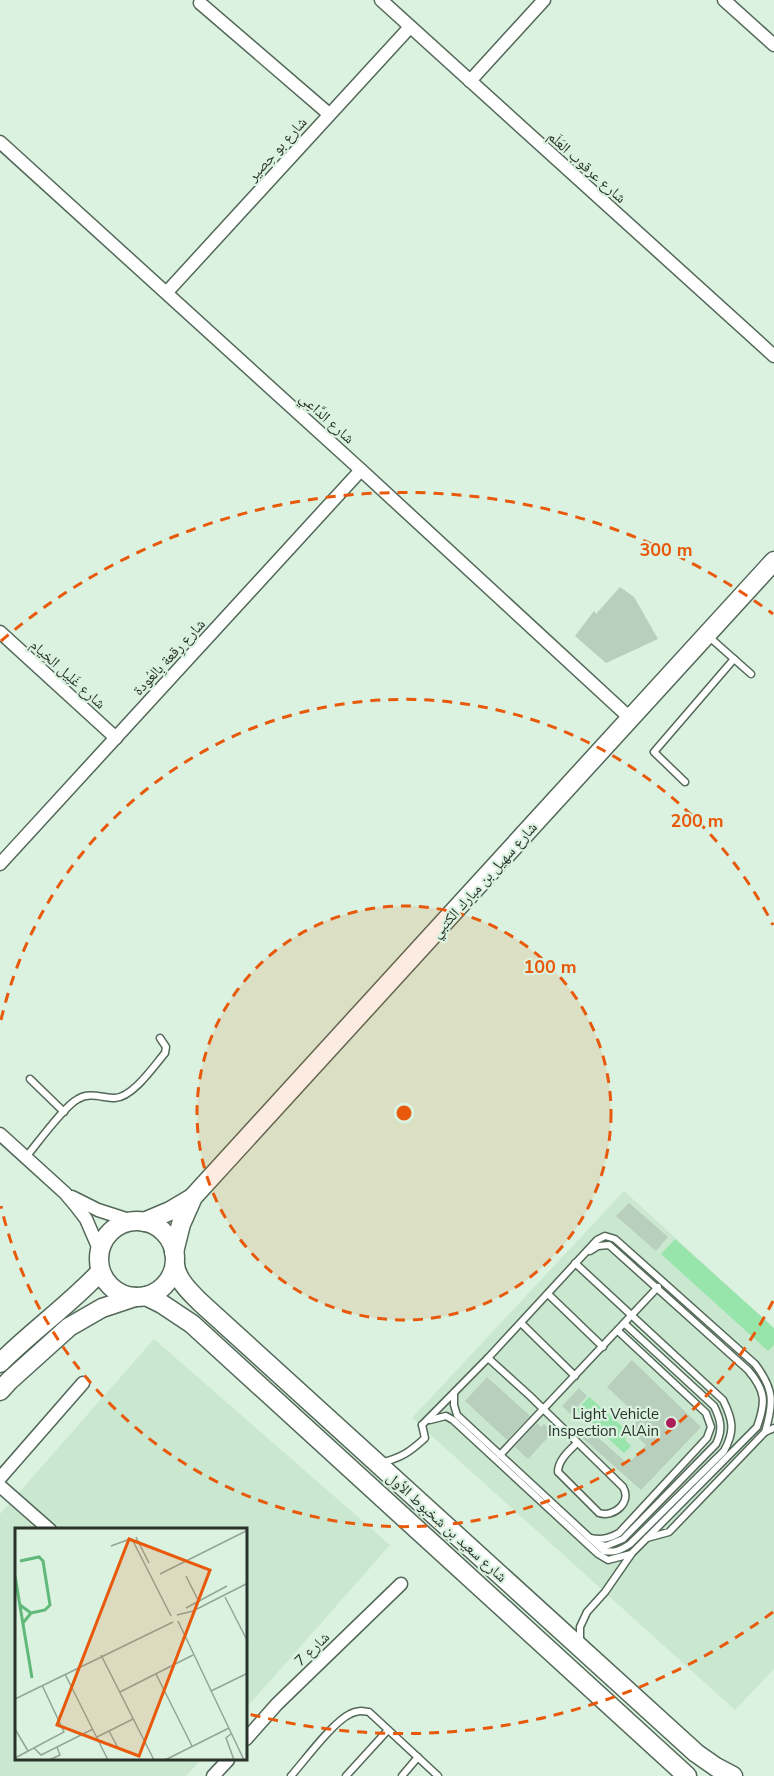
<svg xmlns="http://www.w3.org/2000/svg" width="774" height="1776" font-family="'Nunito Sans','Noto Naskh Arabic',sans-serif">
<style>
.built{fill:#cae8d0}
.green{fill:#97e5ab}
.building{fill:#b7cfbc}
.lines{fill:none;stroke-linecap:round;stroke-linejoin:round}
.lane-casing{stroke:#536858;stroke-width:9}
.street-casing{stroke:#536858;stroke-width:15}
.secondary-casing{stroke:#536858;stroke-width:21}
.path{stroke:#8fa092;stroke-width:2;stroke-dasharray:1.5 4.5;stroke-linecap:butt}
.lane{stroke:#fff;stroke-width:6}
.street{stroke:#fff;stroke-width:12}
.secondary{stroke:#fff;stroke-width:18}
.ring{fill:none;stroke:#e8590c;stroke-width:3;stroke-dasharray:10 8}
.poi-dot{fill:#ac1e5a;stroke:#daf2df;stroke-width:2}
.labels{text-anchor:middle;stroke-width:4.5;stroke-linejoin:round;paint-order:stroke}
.street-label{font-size:15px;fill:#29322b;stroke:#daf2df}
.poi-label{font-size:15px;fill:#29322b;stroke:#daf2df;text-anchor:end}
.inset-river{fill:none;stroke:#60b87a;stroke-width:3}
.inset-road{fill:none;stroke:#93a597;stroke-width:1.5}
.view{fill:#e8590c;fill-opacity:0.15;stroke:#e8590c;stroke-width:3}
.inset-edge{fill:none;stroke:#29322b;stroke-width:3}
.centre{fill:#e8590c;stroke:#daf2df;stroke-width:3}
.ring-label{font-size:18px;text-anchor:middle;font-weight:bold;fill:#e8590c;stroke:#daf2df;stroke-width:4.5;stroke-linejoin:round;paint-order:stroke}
</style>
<rect width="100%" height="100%" fill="#daf2df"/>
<g class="built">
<path d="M 624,1191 L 774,1328 L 774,1669 L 735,1710 L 412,1418 Z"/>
<path d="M 154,1339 L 390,1545 L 246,1708 L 246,1530 L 16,1530 L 16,1760 L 201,1760 L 186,1776 L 0,1776 L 0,1514 Z"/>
</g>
<g class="green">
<path d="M 675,1239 L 774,1328 L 774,1345 L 768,1351 L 661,1254 Z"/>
<path d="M 589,1397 L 622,1426 L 626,1441 L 631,1446 L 624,1453 L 577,1410 Z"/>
</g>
<g class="building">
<path d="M 620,587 L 634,597 L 658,639 L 606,663 L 575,636 L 594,611 L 596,614 Z"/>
<path d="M 629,1203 L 668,1237 L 656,1251 L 616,1216 Z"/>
<path d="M 632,1360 L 701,1427 L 641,1490 L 578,1434 L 585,1426 L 628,1464 L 646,1445 L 629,1429 L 640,1418 L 607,1387 Z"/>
<path d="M 487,1377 L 530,1416 L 507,1440 L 465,1401 Z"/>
<path d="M 579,1388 L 587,1396 L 571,1414 L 562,1406 Z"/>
<path d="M 537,1423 L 541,1427 L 544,1424 L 553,1432 L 528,1459 L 515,1447 Z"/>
</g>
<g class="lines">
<defs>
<g id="lane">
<path d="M 707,635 L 751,674"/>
<path d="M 685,782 L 654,752 L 734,659"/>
<path d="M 30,1079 L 64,1112"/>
<path d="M 26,1157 C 37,1144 64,1106 78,1099 C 90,1092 102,1098 115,1098 C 133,1097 154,1066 165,1053 L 166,1047 L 160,1038"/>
<path d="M 548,1294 L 603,1347"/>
<path d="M 521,1323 L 575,1376"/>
<path d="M 488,1358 L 530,1396 L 623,1487 C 632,1502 614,1518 599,1513 L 558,1472 C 558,1460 569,1451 577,1443"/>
<path d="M 454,1393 L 454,1405 L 457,1415 L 604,1551 C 615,1553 621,1550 630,1544 L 724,1451 C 735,1431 733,1420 723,1400 L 575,1263"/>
<path d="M 430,1420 L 446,1416 L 453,1420 L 598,1554 L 608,1560 L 631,1554"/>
<path d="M 422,1425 L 488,1358 L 597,1240 L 605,1236 L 615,1239 L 755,1364 C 774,1389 774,1402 765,1432 L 669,1532 L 647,1538"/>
<path d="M 765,1432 L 774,1428"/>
<path d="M 500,1455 L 658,1287"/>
<path d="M 380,1463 C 401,1458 410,1452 425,1438 L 422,1425"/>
<path d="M 590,1538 C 602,1540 608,1539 619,1533 L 707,1438 L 711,1427 L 706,1413 L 618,1331"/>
<path d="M 597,1544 L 606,1546 L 623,1539 L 716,1444 C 723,1430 721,1420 714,1406 L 625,1324"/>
<path d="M 580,1642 L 580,1627 L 587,1612 L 605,1592 L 632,1553 L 757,1427 C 766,1402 766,1391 748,1370 L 609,1245 L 598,1246 L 590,1251"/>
<path d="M 291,1776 C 305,1760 333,1722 350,1714 C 357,1710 362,1711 369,1712 L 438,1776"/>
<path d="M 346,1776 L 388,1730"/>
<path d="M 402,1776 L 418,1757"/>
</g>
<g id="street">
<path d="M 381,0 L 774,356"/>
<path d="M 724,0 L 774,45"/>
<path d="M 200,3 L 329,114"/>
<path d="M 470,81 L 544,0"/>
<path d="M 0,142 L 361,470 L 631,719"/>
<path d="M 167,292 L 410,27"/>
<path d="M 0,632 L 116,738"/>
<path d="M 0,864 L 361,470"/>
<path d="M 0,1134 L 65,1193 L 76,1206 L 86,1219 L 99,1249"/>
<path d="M 72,1197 L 98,1210 L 132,1221"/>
<path d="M 0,1478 L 83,1383"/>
<path d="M 0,1486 L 50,1530"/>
<path d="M 246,1739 L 277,1704 L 401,1584"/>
<path d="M 213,1776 L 228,1760"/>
</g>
<g id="secondary">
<circle cx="137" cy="1259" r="38"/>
<path d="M 144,1222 L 170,1211 L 192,1198"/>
<path d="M 174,1252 L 181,1224 L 193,1197 L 774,561"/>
<path d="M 175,1264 C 176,1279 190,1292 200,1302 L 696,1753 L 716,1767 L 733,1776"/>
<path d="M 146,1296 L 162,1304 L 192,1324 L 687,1776"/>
<path d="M 0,1363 C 32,1331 69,1305 100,1272"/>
<path d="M 0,1391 L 9,1381 L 69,1327 L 102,1308 L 135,1297"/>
</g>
</defs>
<use href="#lane" class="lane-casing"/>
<use href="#street" class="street-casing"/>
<use href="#secondary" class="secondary-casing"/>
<circle class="path" cx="137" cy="1259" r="31"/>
<use href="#lane" class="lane"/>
<use href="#street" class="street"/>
<use href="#secondary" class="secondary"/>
</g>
<circle cx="404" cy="1113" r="207" fill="#e8590c" fill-opacity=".12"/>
<g class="ring">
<circle cx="404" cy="1113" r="207"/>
<path d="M773 1301A414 414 0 0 1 1 1206M1 1020A414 414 0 0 1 773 925"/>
<path d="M773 1612A621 621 0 0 1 249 1714M1 641A621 621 0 0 1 773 614"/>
</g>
<circle class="poi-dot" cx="671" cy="1423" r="6"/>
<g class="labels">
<g class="street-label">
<text transform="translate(277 149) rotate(-48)" y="5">شارع بو حِصير</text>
<text transform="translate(587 167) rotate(42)" y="5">شارع عرقوب العَلَم</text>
<text transform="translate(327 418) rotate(42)" y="5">شارع الدَّاعِي</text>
<text transform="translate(169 657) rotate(-47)" y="5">شارع رِقعة بِالعُودة</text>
<text transform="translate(68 674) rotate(42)" y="5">شارع غَلِيل الخِيام</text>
<text transform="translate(484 880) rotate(-48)" y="5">شارع سهيل بن مبارك الكتبي</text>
<text transform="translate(447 1527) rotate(42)" y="5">شارع سعيد بن شخبوط الأول</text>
<text transform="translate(312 1649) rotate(-44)" y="5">شارع 7</text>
</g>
<g class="poi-label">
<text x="659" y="1419">Light Vehicle<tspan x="659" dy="17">Inspection AlAin</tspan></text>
</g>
</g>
<g transform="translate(15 1528)">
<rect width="232" height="232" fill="#daf2df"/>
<path class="inset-river" d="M 5,33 L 24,29 L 28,33 L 35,77 L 30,82 L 16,85M 0,48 L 17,150M 5,77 L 16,85 L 8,95"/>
<path class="inset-road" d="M 121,9 L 134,35M 117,11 L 156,88M 96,18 L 115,11M 145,46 L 233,2M 171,48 L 184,74M 210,69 L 233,114M 171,80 L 212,58M 162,87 L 178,83 L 233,55M 163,93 L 229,232M 86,127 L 139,232M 50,146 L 93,232M 141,146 L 177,218M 196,163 L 233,145M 105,164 L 178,127M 0,171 L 158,94M 0,201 L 13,223M 94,203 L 103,220M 217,205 L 211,210 L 219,232M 82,209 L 118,191M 19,220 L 26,227 L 78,201M 0,230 L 49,204 L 27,157M 34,232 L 45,227 L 42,219M 150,232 L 214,200"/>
<path class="view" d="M 114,11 L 195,42 L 124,228 L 42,197 Z"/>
<rect width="232" height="232" class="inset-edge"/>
</g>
<circle cx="404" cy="1113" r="9" class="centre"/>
<g class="ring-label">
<text x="666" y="556">300 m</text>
<text x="697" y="827">200 m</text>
<text x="550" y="973">100 m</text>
</g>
</svg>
